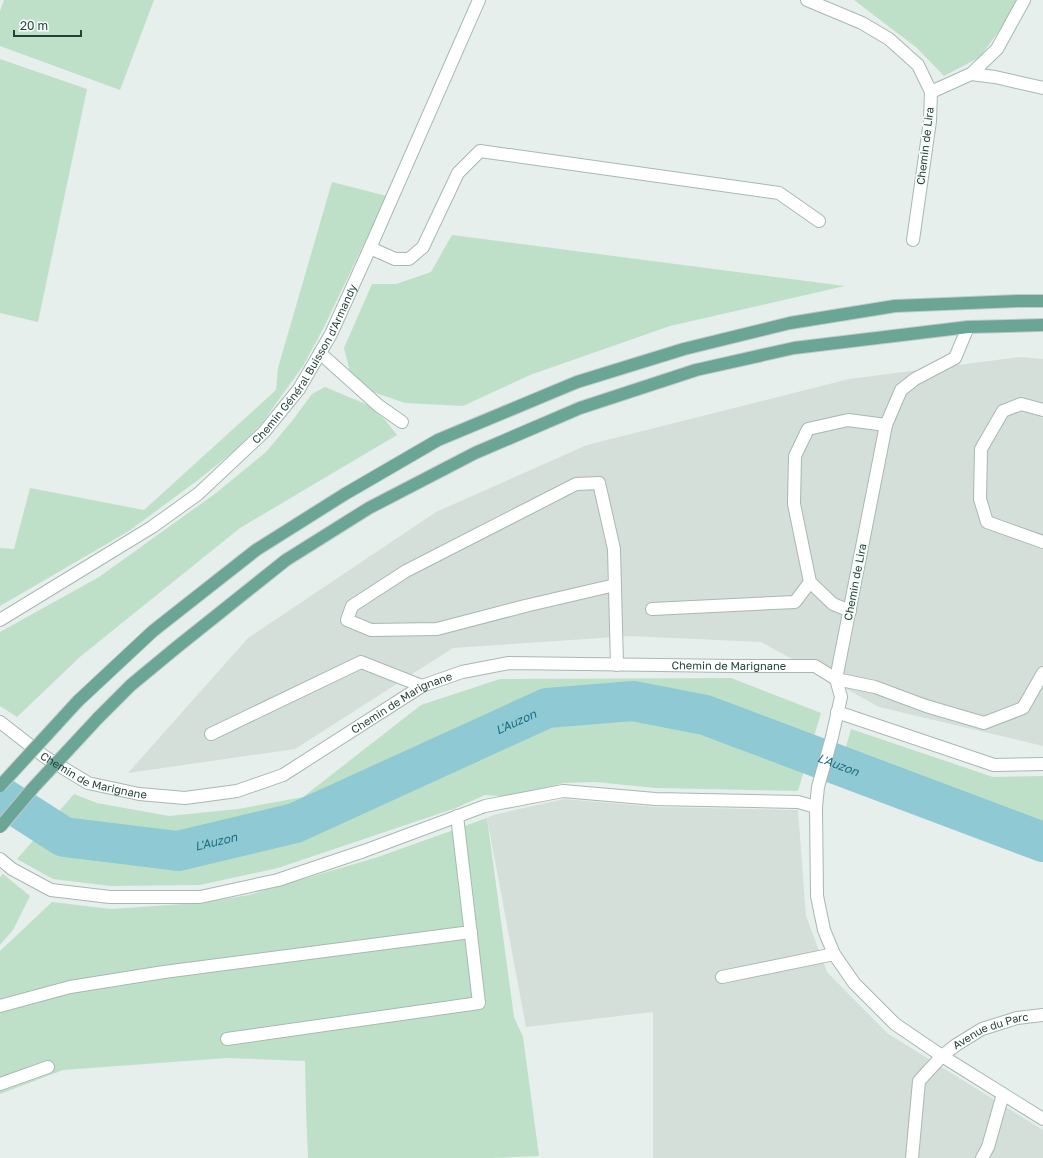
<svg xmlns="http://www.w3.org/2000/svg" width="1043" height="1158" font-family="'Golos Text',sans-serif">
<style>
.built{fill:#d4dfda}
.green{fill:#bfe0c8}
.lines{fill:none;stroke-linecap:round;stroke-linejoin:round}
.river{stroke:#8ec9d4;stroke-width:40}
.minor-casing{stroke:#a8b8b2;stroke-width:14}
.major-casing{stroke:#c2cac8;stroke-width:14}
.minor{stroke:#fff;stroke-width:12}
.major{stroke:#6aa596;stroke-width:12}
.major-bridge-casing{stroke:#c2cac8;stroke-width:14;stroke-linecap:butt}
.major-bridge{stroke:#6aa596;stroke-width:12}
.labels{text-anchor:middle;stroke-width:4;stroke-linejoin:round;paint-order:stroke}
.street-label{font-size:11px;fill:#24423a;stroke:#f7fbf9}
.water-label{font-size:12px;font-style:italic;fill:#1c6f80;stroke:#f7fbf9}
</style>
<rect width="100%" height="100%" fill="#e6efeb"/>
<g class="built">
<path d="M 1020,357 L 1043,359 L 1043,746 L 879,707 L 761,642 L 630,636 L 453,648 L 295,749 L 128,773 L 248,638 L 436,512 L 587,445 L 849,379 Z"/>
<path d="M 564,799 L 656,807 L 798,810 L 806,916 L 827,972 L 887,1033 L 1043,1130 L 1043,1158 L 653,1158 L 653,1012 L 526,1027 L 487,818 L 493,815 Z"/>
</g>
<g class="green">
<path d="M 4,0 L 154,0 L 120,90 L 0,46 L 0,11 Z"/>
<path d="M 854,0 L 1018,0 L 1013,11 L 980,57 L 944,76 L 917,48 Z"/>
<path d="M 0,59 L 87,89 L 38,322 L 0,313 Z"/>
<path d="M 332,182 L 387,196 L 323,329 L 303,366 L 262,423 L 238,448 L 198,480 L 129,531 L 0,606 L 0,548 L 14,549 L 30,488 L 144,510 L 276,390 L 278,368 Z"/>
<path d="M 452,235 L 845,286 L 670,326 L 530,375 L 463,406 L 405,403 L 370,391 L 350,372 L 344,348 L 372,284 L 396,284 L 431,272 Z"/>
<path d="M 325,387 L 368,405 L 386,421 L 397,435 L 240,528 L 81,656 L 17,717 L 0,706 L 0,632 L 99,577 L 216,493 L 266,452 L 292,421 L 312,394 Z"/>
<path d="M 731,678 L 821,713 L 798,791 L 656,788 L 595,782 L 564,783 L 512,797 L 485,795 L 456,808 L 278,868 L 200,885 L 110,886 L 53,879 L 17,859 L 74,794 L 97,803 L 169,816 L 238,809 L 303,797 L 421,705 L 500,679 Z"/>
<path d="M 851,729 L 993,777 L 1043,776 L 1043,836 L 842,761 Z"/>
<path d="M 487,818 L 514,1017 L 523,1037 L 539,1156 L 492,1158 L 308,1158 L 306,1110 L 305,1061 L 227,1058 L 63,1070 L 0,1094 L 0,951 L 52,902 L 111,909 L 198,903 L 249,895 L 378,857 Z"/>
<path d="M 3,874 L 30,896 L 13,930 L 0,945 L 0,877 Z"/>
</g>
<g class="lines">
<path class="river" id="s1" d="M 0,796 L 64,837 L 178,851 L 295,823 L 547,708 L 633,701 L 705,715 L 1043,842"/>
<defs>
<g id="minor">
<path d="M 807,0 L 862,23 L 889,39 L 918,65 L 931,92 L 930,121 L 913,240"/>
<path d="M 971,74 L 995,77 L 1043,88"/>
<path d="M 931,92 L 971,74 L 997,49 L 1024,0"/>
<path d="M 370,248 L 395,259 L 409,259 L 423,247 L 458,173 L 480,151 L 779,193 L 819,221"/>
<path d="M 968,327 L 955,358 L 915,379 L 901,390 L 886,425 L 836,679 L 841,697 L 832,737 L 818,787 L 816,807 L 817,896 L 824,930 L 834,954 L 854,983 L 895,1024 L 942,1056 L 1043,1119"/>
<path d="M 320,353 L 379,406 L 402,422"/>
<path d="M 1043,410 L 1021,404 L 1003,411 L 981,449 L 980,499 L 987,522 L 1043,542"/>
<path d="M 615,585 L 525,606 L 437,629 L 371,630 L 347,620 L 352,606 L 406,571 L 576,484 L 599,483 L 614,549 L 617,665"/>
<path d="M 652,609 L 795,602 L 810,582"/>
<path d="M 850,611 L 833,604 L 810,582 L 794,504 L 795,456 L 808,429 L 848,420 L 886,425"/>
<path id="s2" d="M 0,620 L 152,527 L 198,494 L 264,432 L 299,389 L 331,334 L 370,248 L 479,0"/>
<path d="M 837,712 L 994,765 L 1043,764"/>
<path id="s3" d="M 0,722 L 45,757 L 88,783 L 139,794 L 185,798 L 237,791 L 283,775 L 422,686 L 462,672 L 509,663 L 733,666 L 815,666 L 836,679 L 875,687 L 926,706 L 984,723 L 1023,708 L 1043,673"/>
<path d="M 211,734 L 361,662 L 422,686"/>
<path d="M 0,859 L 12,869 L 51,890 L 110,897 L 200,897 L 278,880 L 364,851 L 485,806 L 563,791 L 655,799 L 798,802 L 816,807"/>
<path d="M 722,977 L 834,954"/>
<path d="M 0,1006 L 70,987 L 164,972 L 471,932"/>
<path d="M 227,1039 L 479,1003 L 457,816"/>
<path d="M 0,1084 L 48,1067"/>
<path id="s4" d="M 912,1158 L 919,1081 L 942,1056 L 956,1045 L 982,1029 L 1017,1018 L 1043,1015"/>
<path d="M 982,1158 L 988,1147 L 1003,1094"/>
</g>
<g id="major">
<path d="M 78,701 L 153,631 L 256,550 L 345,494 L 438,440 L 577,382 L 684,349 L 790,323 L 895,306 L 1018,301 L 1043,301"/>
<path d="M 98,718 L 131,685 L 177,647 L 286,560 L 369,508 L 475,453 L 580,408 L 696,370 L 794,348 L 968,327 L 1043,325"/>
</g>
</defs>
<use href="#minor" class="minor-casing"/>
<use href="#major" class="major-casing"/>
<use href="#minor" class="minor"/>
<use href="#major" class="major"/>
<defs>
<g id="major-bridge">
<path d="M 0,786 L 78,701"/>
<path d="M 0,827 L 33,788 L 98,718"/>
</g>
</defs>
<use href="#major-bridge" class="major-bridge-casing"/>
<use href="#major-bridge" class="major-bridge"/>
</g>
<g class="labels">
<g class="street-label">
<text transform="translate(925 146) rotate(-83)" y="4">Chemin de Lira</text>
<text dy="4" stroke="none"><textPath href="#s2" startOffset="405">Chemin Général Buisson d'Armandy</textPath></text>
<text transform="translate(855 582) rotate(-79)" y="4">Chemin de Lira</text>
<text dy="4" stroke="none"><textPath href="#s3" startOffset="782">Chemin de Marignane</textPath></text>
<text dy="4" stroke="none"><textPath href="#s3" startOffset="446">Chemin de Marignane</textPath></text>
<text dy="4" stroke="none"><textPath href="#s3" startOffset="110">Chemin de Marignane</textPath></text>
<text dy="4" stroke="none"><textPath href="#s4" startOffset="167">Avenue du Parc</textPath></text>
</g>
<g class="water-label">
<text dy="4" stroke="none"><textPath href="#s1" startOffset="554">L'Auzon</textPath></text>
<text dy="4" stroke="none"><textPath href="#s1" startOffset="890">L'Auzon</textPath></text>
<text dy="4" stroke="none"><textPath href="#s1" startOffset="230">L'Auzon</textPath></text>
</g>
</g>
<path d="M14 30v6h67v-6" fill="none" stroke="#24423a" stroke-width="2"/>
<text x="20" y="30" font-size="12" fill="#24423a" stroke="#f7fbf9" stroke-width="3" paint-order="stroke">20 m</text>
</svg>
